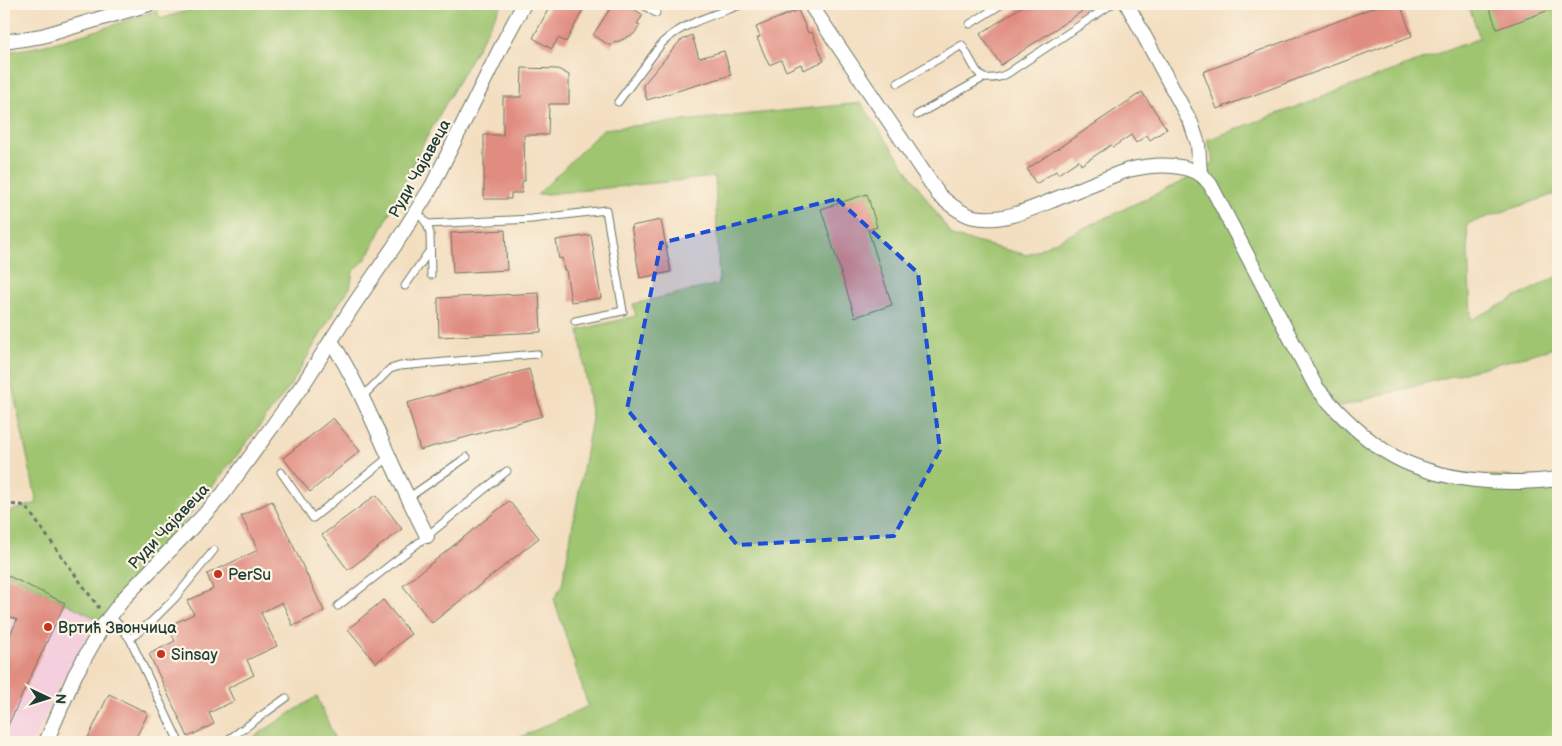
<svg xmlns="http://www.w3.org/2000/svg" width="1562" height="746" font-family="'Balsamiq Sans',sans-serif">
<style>
.built{fill:#f4cfdd}
.green{fill:#9fc570;stroke:#5f8152}
.building{fill:#e08c80}
.lines{fill:none;stroke-linecap:round;stroke-linejoin:round}
.service-casing{stroke:#697565;stroke-width:9}
.minor-casing{stroke:#697565;stroke-width:16}
.path{stroke:#697565;stroke-width:3;stroke-dasharray:4 4;stroke-linecap:butt}
.service{stroke:#fff;stroke-width:7}
.minor{stroke:#fff;stroke-width:14}
.marked{fill:#1d4ed8;fill-opacity:0.2;stroke:#1d4ed8;stroke-width:4;stroke-dasharray:10 6;stroke-linejoin:round}
.poi-dot{fill:#c8321e;stroke:#fcf5e5;stroke-width:2}
.labels{text-anchor:middle;stroke-width:4.5;stroke-linejoin:round;paint-order:stroke}
.street-label{font-size:16px;fill:#1f3d34;stroke:#fcf5e5}
.poi-label{font-size:16px;fill:#1f3d34;stroke:#fcf5e5;text-anchor:start}
</style>
<rect width="100%" height="100%" fill="#fcf5e5"/>
<filter id="ink" filterUnits="userSpaceOnUse"><feTurbulence type="fractalNoise" baseFrequency=".02" numOctaves="2"/><feDisplacementMap in="SourceGraphic" scale="10" xChannelSelector="R" yChannelSelector="G"/><feConvolveMatrix kernelMatrix="1 2 1 2 8 2 1 2 1" color-interpolation-filters="sRGB"/></filter>
<filter id="wash" filterUnits="userSpaceOnUse"><feTurbulence type="fractalNoise" baseFrequency=".0096" numOctaves="4" result="noise"/><feDisplacementMap in="SourceGraphic" scale="20" xChannelSelector="R" yChannelSelector="G"/><feGaussianBlur stdDeviation="1.12" result="paint"/><feColorMatrix in="noise" values="0 0 0 0 0 0 0 0 0 0 0 0 0 0 0 0 0 1.4 0 .05"/><feComposite in="paint" operator="in"/></filter>
<g filter="url(#wash)">
<rect width="100%" height="100%" fill="#f3dec0"/>
<path class="built" d="M 4,513 L 99,614 L 67,672 L 33,742 L 10,742 L 4,739 Z"/>
<g class="green">
<path d="M 211,4 L 502,4 L 424,142 L 373,247 L 365,260 L 353,272 L 350,288 L 339,303 L 290,386 L 234,459 L 124,598 L 105,623 L 4,572 L 4,513 L 37,503 L 4,348 L 4,52 C 57,46 107,27 157,10 L 160,19 Z"/>
<path d="M 1468,4 L 1558,4 L 1558,193 L 1467,224 L 1471,320 L 1558,276 L 1558,347 L 1334,408 L 1393,456 L 1437,473 L 1558,479 L 1558,742 L 510,742 L 588,706 L 554,599 L 562,585 L 592,419 L 579,330 L 636,316 L 633,304 L 719,284 L 715,177 L 537,195 L 603,129 L 861,103 L 952,236 L 1027,255 L 1200,173 L 1214,162 L 1207,140 L 1480,38 Z"/>
<path d="M 317,696 L 336,742 L 246,742 Z"/>
</g>
<g id="blocks">
<g class="building">
<path d="M 551,4 L 586,4 L 566,42 L 558,38 L 552,49 L 533,38 Z"/>
<path d="M 613,4 L 626,4 L 643,15 L 637,24 L 640,25 L 634,34 L 617,42 L 615,41 L 611,46 L 593,35 Z"/>
<path d="M 1026,4 L 1093,4 L 1001,65 L 980,34 Z"/>
<path d="M 1383,4 L 1400,4 L 1412,36 L 1217,109 L 1203,72 Z"/>
<path d="M 1488,4 L 1558,4 L 1558,7 L 1497,29 Z"/>
<path d="M 798,10 L 808,33 L 812,32 L 824,61 L 803,70 L 801,64 L 786,71 L 781,60 L 769,65 L 757,38 L 760,37 L 756,27 Z"/>
<path d="M 692,35 L 699,58 L 724,51 L 731,75 L 647,100 L 643,85 L 680,41 Z"/>
<path d="M 522,68 L 558,69 L 569,75 L 569,104 L 549,104 L 548,135 L 524,135 L 525,181 L 522,181 L 522,193 L 511,193 L 511,199 L 484,199 L 484,135 L 503,135 L 503,97 L 521,97 Z"/>
<path d="M 1142,92 L 1167,129 L 1150,140 L 1147,135 L 1136,143 L 1131,135 L 1113,147 L 1111,145 L 1081,165 L 1079,160 L 1058,174 L 1056,171 L 1036,184 L 1027,169 Z"/>
<path d="M 867,194 L 877,227 L 868,230 L 892,305 L 855,317 L 821,209 Z"/>
<path d="M 661,220 L 671,272 L 640,278 L 631,226 Z"/>
<path d="M 505,230 L 507,270 L 453,273 L 451,233 Z"/>
<path d="M 591,235 L 601,298 L 571,302 L 566,270 L 564,270 L 562,258 L 559,259 L 556,240 Z"/>
<path d="M 539,293 L 541,332 L 439,337 L 438,298 Z"/>
<path d="M 529,369 L 542,416 L 420,450 L 407,403 Z"/>
<path d="M 333,418 L 360,451 L 310,492 L 283,458 Z"/>
<path d="M 376,495 L 402,529 L 348,570 L 322,535 Z"/>
<path d="M 272,501 L 324,611 L 293,626 L 282,602 L 261,613 L 277,646 L 247,660 L 254,675 L 228,688 L 234,701 L 209,713 L 214,724 L 188,737 L 149,654 L 175,641 L 168,626 L 194,614 L 187,601 L 213,589 L 207,574 L 258,550 L 241,516 Z"/>
<path d="M 509,501 L 539,538 L 432,623 L 403,586 Z"/>
<path d="M 4,574 L 65,603 L 4,734 L 4,648 L 17,620 L 4,614 Z"/>
<path d="M 383,600 L 411,634 L 376,663 L 348,629 Z"/>
<path d="M 109,694 L 148,713 L 134,742 L 86,742 Z"/>
</g>
</g>
</g>
<g filter="url(#ink)">
<use href="#blocks" fill-opacity="0" stroke="#697565" stroke-width="1"/>
<g class="lines">
<defs>
<g id="service">
<path d="M 642,4 L 656,13"/>
<path d="M 970,24 L 1002,4"/>
<path d="M 898,83 L 962,45 L 976,70 L 983,78 C 996,79 1004,77 1014,69 L 1112,4"/>
<path d="M 618,102 L 662,43 C 682,23 717,14 743,4"/>
<path d="M 917,115 L 983,78"/>
<path d="M 417,211 L 427,224 L 430,233 L 431,275"/>
<path d="M 427,224 L 532,219 L 606,210 L 623,311 L 575,321"/>
<path d="M 405,286 L 430,250"/>
<path d="M 363,396 L 390,369 L 400,366 L 537,354"/>
<path d="M 281,472 L 313,518 L 389,457"/>
<path d="M 408,498 L 467,457"/>
<path d="M 338,606 L 427,536 L 507,471"/>
<path d="M 110,616 L 120,626 L 130,639 L 179,742"/>
<path d="M 130,639 L 152,621 L 175,598 L 214,550"/>
<path d="M 225,742 L 286,698"/>
</g>
<g id="minor">
<path d="M 810,4 L 939,195 C 949,204 961,214 974,217 C 1005,223 1035,207 1063,196 C 1085,187 1106,178 1128,170 C 1150,165 1177,162 1198,173 C 1203,175 1206,180 1210,184 L 1316,387 C 1338,413 1363,439 1393,456 C 1440,482 1506,486 1558,479"/>
<path d="M 1127,4 L 1191,123 L 1198,144 L 1200,173"/>
<path d="M 4,42 L 42,36 L 149,4"/>
<path d="M 331,341 C 355,378 371,417 389,457 C 401,484 414,510 427,536"/>
<path d="M 46,742 L 75,675 L 102,627 L 124,598 L 202,517 L 223,494 L 304,383 L 353,306 L 395,245 L 432,186 L 505,39 L 524,4"/>
</g>
</defs>
<use href="#service" class="service-casing"/>
<use href="#minor" class="minor-casing"/>
<path class="path" d="M 4,504 L 22,505 L 29,511 L 99,608"/>
<use href="#service" class="service"/>
<use href="#minor" class="minor"/>
</g>
</g>
<path class="marked" d="M 837,199 L 918,273 L 940,450 L 894,536 L 737,545 L 627,409 L 661,243 Z"/>
<g class="poi-dot">
<circle cx="218" cy="574" r="5"/>
<circle cx="48" cy="627" r="5"/>
<circle cx="161" cy="654" r="5"/>
</g>
<g class="labels">
<g class="street-label">
<text transform="translate(419 168) rotate(-61)" y="6">Руди Чајавеца</text>
<text transform="translate(168 526) rotate(-47)" y="6">Руди Чајавеца</text>
</g>
<g class="poi-label">
<text x="228" y="580">PerSu</text>
<text x="58" y="633">Вртић Звончица</text>
<text x="171" y="660">Sinsay</text>
</g>
</g>
<rect width="1562" height="746" fill="none" stroke="#fcf5e5" stroke-width="20"/>
<g transform="translate(48 698) rotate(94)" stroke="#fcf5e5" stroke-width="4" paint-order="stroke">
<path d="M0-4L9 19L0 12L-9 19Z" fill="#1f3d34"/>
<text y="-8" font-size="14" font-weight="bold" text-anchor="middle" fill="#1f3d34">N</text>
</g>
</svg>
